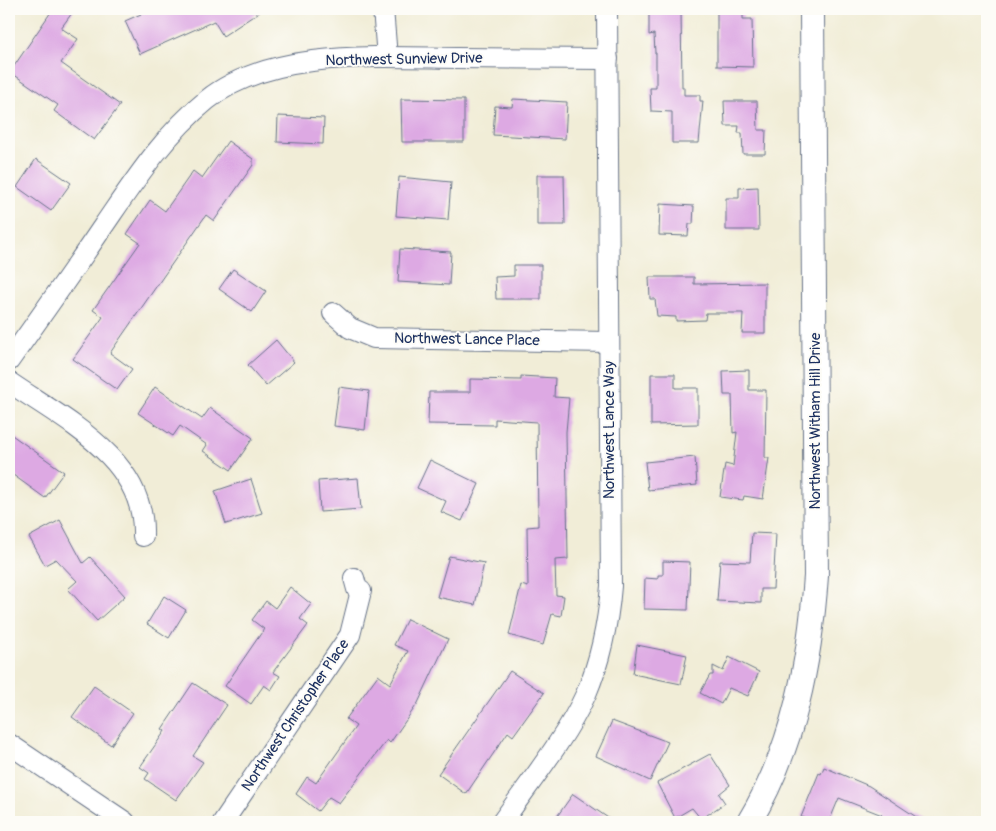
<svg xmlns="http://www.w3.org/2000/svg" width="996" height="831" font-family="Pangolin,sans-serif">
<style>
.building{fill:#dda9e3}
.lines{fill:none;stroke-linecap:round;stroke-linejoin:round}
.minor-casing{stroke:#667288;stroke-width:22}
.tertiary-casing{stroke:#667288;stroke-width:26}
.minor{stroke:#fff;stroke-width:20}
.tertiary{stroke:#fff;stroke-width:24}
.labels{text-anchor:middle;stroke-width:4;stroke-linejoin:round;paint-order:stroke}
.street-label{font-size:15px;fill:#1b2f5e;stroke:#fdfcf7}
</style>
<rect width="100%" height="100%" fill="#fdfcf7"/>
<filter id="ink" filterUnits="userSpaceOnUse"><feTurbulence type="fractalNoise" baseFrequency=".02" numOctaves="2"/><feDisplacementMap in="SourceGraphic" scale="10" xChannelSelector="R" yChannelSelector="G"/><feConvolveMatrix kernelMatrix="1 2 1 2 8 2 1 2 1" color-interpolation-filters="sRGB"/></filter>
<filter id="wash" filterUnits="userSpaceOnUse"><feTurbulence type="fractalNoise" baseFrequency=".0096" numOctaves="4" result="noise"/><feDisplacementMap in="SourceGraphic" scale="20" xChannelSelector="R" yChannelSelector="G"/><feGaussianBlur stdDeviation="1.12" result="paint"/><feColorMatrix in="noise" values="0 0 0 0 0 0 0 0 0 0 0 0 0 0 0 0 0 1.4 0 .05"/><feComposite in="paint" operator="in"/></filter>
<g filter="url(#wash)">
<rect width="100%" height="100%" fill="#f1edd7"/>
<g id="blocks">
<g class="building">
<path d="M 53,9 L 75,9 L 61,28 L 78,39 L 61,63 L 120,105 L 94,140 L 54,111 L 58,105 L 10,72 Z"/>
<path d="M 139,9 L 264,9 L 223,36 L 214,21 L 140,54 L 125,21 L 141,14 Z"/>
<path d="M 681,11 L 682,87 L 684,87 L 684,95 L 700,95 L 700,101 L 703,101 L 699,143 L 672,143 L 672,112 L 651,111 L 650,88 L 656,88 L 656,53 L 655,53 L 654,34 L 649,35 L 649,13 Z"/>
<path d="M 717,11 L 743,12 L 743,19 L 752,19 L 753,67 L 717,66 Z"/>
<path d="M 401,99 L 464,100 L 464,142 L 402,142 Z"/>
<path d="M 513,99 L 567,102 L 565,139 L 493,135 L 495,106 L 512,107 Z"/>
<path d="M 724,101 L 757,101 L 758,130 L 766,130 L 765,154 L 743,154 L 742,133 L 738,133 L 739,126 L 725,126 Z"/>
<path d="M 278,116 L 324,118 L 323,144 L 277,142 Z"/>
<path d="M 228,141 L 253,159 L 253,165 L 214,221 L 206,215 L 110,353 L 132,369 L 117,390 L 73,359 L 103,317 L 93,310 L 140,243 L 127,234 L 150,200 L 165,211 L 193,171 L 202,178 Z"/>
<path d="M 36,159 L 71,183 L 51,211 L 17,187 Z"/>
<path d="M 537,175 L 564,175 L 565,225 L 537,225 Z"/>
<path d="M 399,177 L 451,182 L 448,220 L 396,216 Z"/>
<path d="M 758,187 L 759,230 L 726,230 L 726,198 L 739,198 L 739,188 Z"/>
<path d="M 660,204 L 694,206 L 693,224 L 689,224 L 688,236 L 659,235 Z"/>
<path d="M 400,249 L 451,252 L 449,285 L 398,282 Z"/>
<path d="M 514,265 L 541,265 L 541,299 L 496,299 L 495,277 L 514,276 Z"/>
<path d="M 233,269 L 266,291 L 252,312 L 219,289 Z"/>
<path d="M 649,277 L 694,277 L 694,284 L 765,283 L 765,333 L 742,333 L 743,313 L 706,313 L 705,320 L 676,321 L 676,317 L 657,316 L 655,299 L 650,299 Z"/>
<path d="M 276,340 L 294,362 L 266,386 L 248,365 Z"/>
<path d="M 749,370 L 749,390 L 766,390 L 765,458 L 769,458 L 763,499 L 744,496 L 743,500 L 720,497 L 725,464 L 733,466 L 737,432 L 733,433 L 732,395 L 724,395 L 723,371 Z"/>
<path d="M 651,374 L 675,374 L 675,388 L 698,388 L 698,424 L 651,425 Z"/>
<path d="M 521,376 L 555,378 L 554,397 L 569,398 L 566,432 L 568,559 L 555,560 L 556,595 L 564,596 L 561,616 L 552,614 L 543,645 L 509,635 L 521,585 L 528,587 L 527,527 L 538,526 L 537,422 L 495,419 L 495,425 L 428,424 L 429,392 L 470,392 L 470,379 L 521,380 Z"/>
<path d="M 155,387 L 202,419 L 210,408 L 253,438 L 231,470 L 203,451 L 207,445 L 180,426 L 173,436 L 138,413 Z"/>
<path d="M 339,387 L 369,391 L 365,430 L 334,426 Z"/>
<path d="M 9,433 L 64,472 L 45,498 L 9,472 Z"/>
<path d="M 695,457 L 697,485 L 648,490 L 645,462 Z"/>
<path d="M 430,460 L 479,484 L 462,521 L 441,512 L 446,501 L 417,488 Z"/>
<path d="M 358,478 L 361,509 L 320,512 L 318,481 Z"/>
<path d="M 251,479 L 262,513 L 226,524 L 215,491 Z"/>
<path d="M 60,520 L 83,563 L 90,557 L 125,596 L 97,621 L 68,589 L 77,581 L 56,559 L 45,565 L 29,537 Z"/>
<path d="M 752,533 L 776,534 L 773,589 L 761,589 L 761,603 L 717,601 L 720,561 L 750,562 Z"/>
<path d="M 449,556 L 484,563 L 475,605 L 437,597 Z"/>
<path d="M 663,561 L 690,562 L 688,610 L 644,609 L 645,578 L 658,579 L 658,575 L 663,575 Z"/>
<path d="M 290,587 L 311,604 L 300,619 L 308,625 L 273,672 L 280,676 L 271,690 L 264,685 L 251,704 L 225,686 L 264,629 L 252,620 L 266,601 L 275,608 Z"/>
<path d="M 164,596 L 186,610 L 169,638 L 147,624 Z"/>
<path d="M 407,619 L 448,639 L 418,703 L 390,743 L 387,740 L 339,803 L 329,797 L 318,811 L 296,794 L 307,777 L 316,783 L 356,726 L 346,719 L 378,675 L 390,684 L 408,651 L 394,645 Z"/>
<path d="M 637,645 L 687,655 L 681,684 L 633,674 Z"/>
<path d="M 729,657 L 759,672 L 748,696 L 729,688 L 721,704 L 700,693 L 710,675 L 713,675 L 713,666 L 723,671 Z"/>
<path d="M 510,671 L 544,693 L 513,736 L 508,732 L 466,794 L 438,774 Z"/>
<path d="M 193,683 L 227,705 L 193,756 L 203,762 L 176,800 L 145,779 L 149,773 L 140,767 L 165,731 L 162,729 Z"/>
<path d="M 94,686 L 133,713 L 111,745 L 72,717 Z"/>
<path d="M 612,721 L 668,742 L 650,781 L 596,756 Z"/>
<path d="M 710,754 L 730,785 L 719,794 L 725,803 L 701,819 L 692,808 L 675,818 L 657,783 Z"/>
<path d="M 824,767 L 869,786 L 924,822 L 877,822 L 882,815 L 839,798 L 829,822 L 816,822 L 801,817 L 819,773 L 821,774 Z"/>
<path d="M 573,794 L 614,822 L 553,822 Z"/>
</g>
</g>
</g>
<g filter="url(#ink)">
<use href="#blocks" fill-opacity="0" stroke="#667288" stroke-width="1"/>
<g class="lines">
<defs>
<g id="minor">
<path d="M 383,9 L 387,57"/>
<path d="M 333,313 L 350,328 L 374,338 L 609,342"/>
<path d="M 9,361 C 41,316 73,271 104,225 C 135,180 164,135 207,100 C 270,49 380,57 456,58 C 507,58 557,59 608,59"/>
<path d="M 9,382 C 64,420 146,459 143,536"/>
<path d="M 9,744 L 125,822"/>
<path d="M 223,822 L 350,635 L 361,591 L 357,589 L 354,578"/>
<path d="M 502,822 C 530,782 566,738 586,694 C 601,659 608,623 611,586 L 607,9"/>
</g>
<path id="tertiary" d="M 749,822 C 794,748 810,661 816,576 L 812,9"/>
</defs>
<use href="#minor" class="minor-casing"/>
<use href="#tertiary" class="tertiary-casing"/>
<use href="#minor" class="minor"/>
<use href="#tertiary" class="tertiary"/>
</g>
</g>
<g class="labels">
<g class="street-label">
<text transform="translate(404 59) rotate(-1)" y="5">Northwest Sunview Drive</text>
<text transform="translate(467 339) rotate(1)" y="5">Northwest Lance Place</text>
<text transform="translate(815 421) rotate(-90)" y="5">Northwest Witham Hill Drive</text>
<text transform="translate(609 430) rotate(-90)" y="5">Northwest Lance Way</text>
<text transform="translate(295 715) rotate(-56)" y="5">Northwest Christopher Place</text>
</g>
</g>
<rect width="996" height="831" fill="none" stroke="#fdfcf7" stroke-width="30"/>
</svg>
